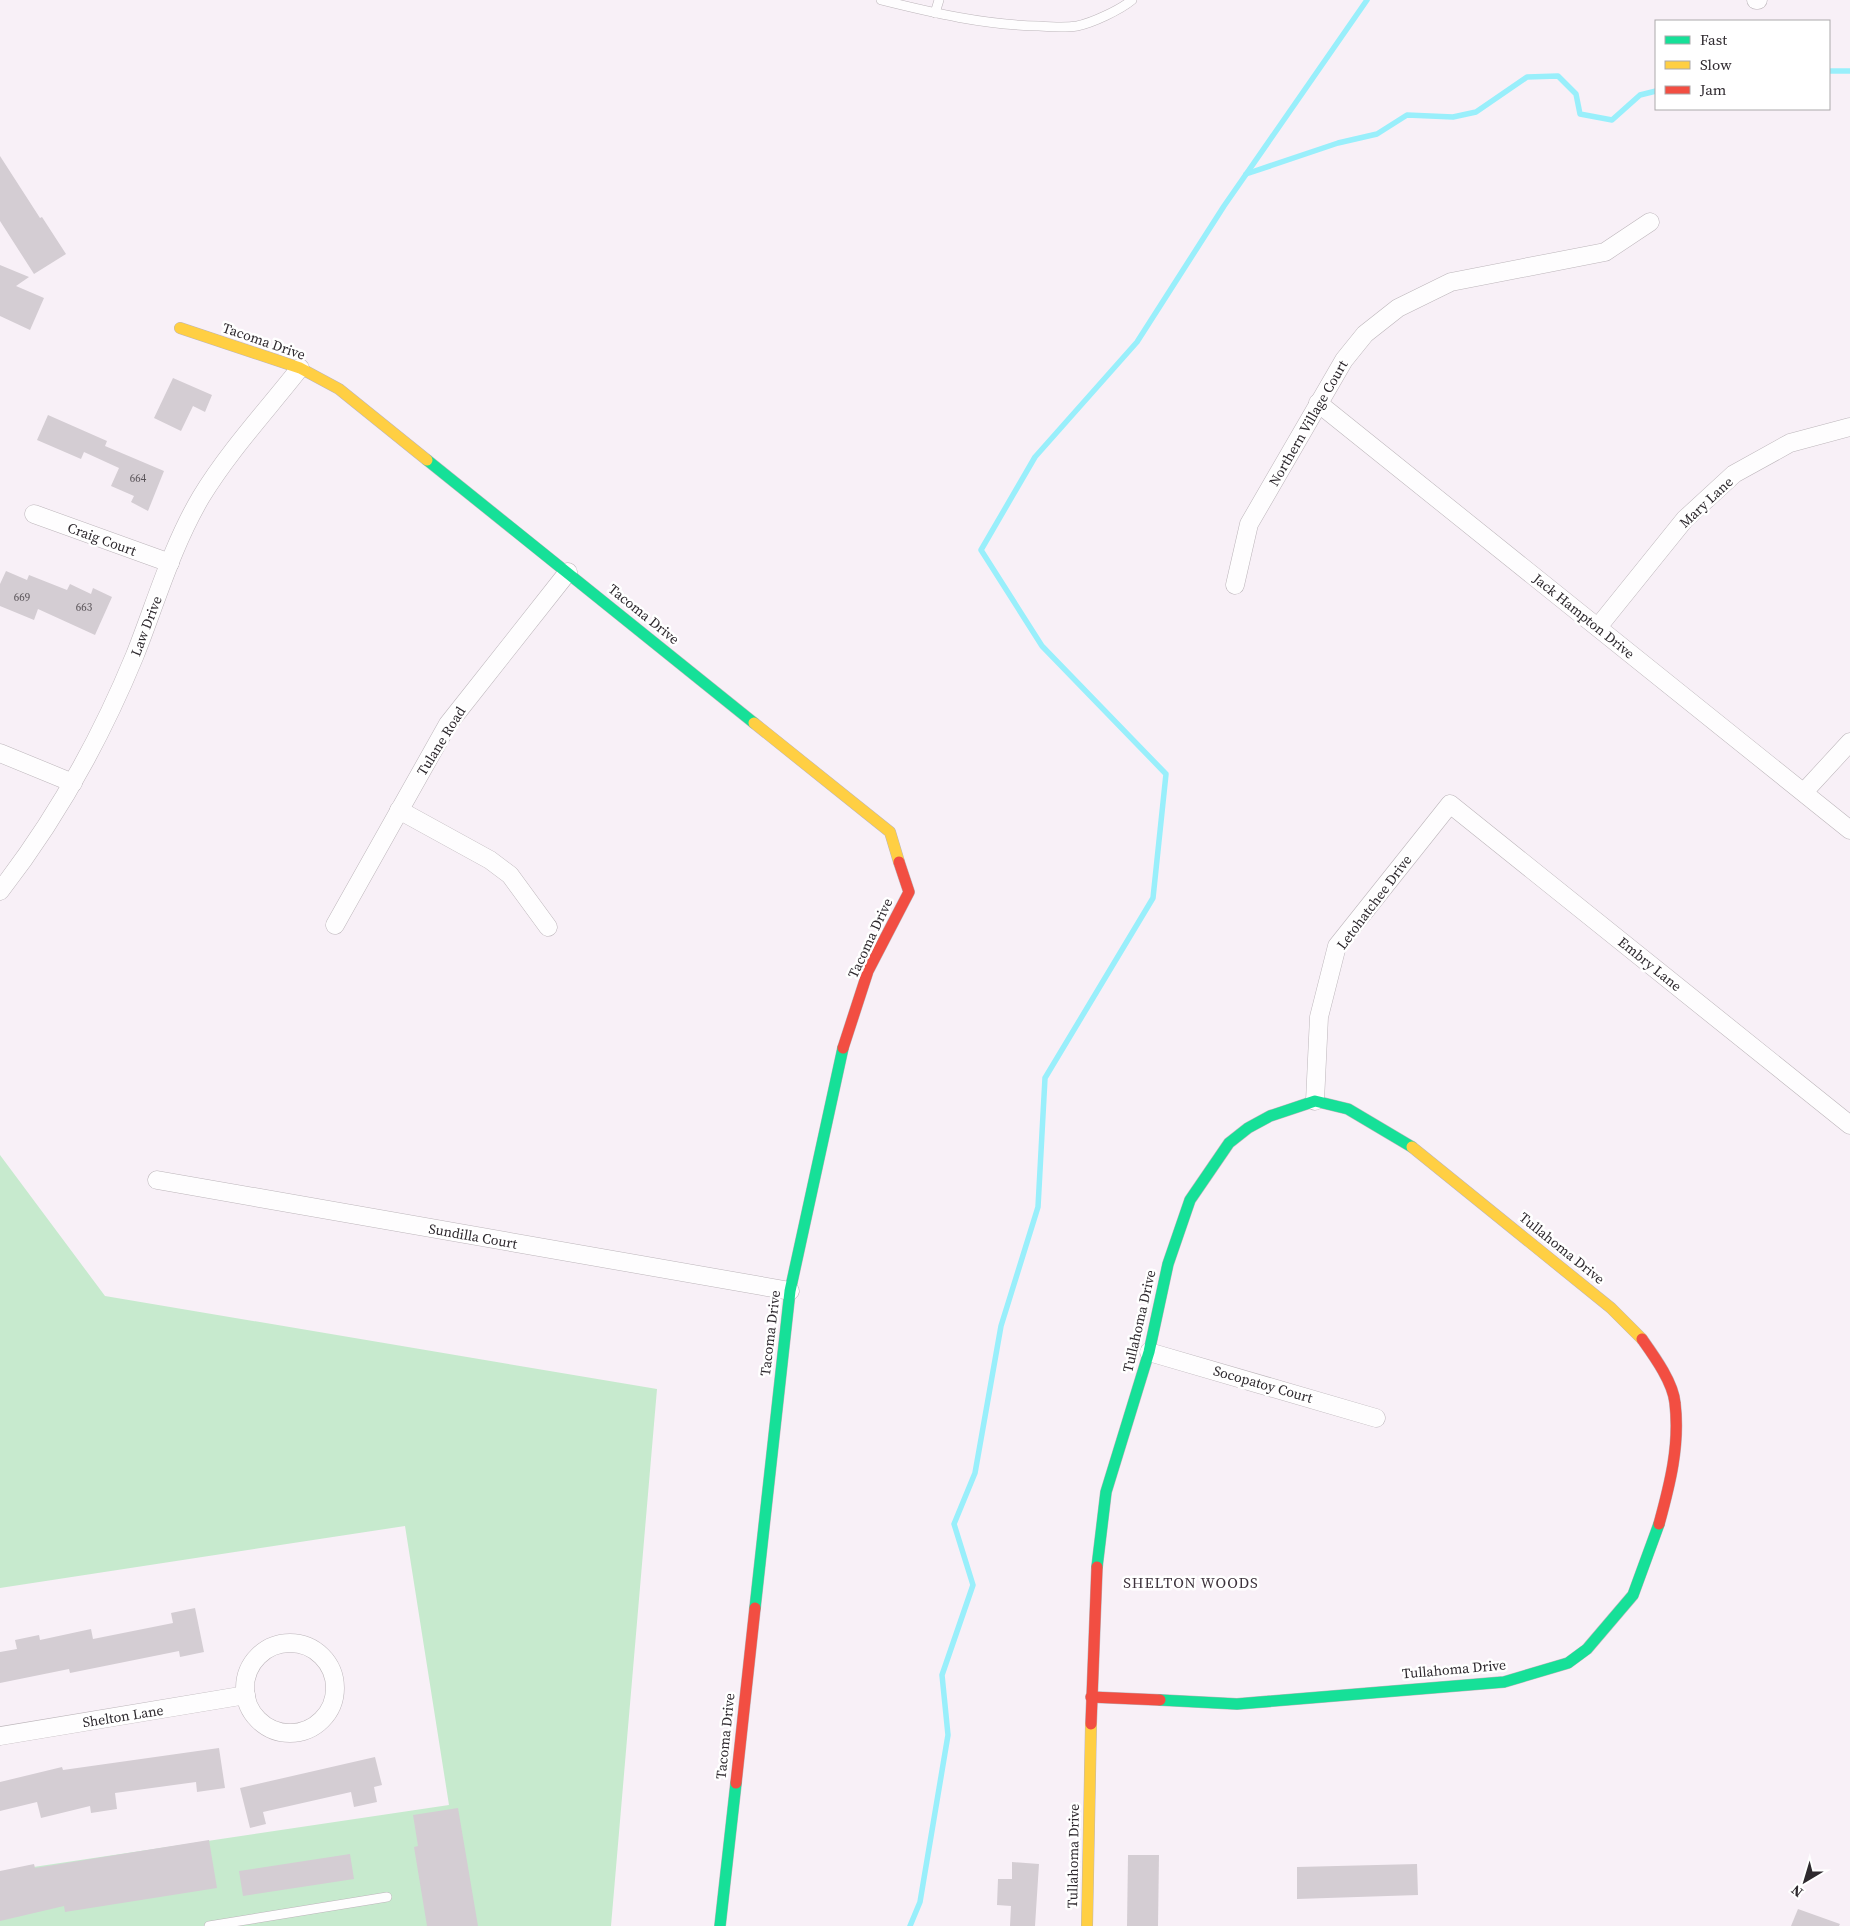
<svg xmlns="http://www.w3.org/2000/svg" width="1850" height="1926" font-family="'Source Serif 4',serif">
<style>
.green{fill:#c7eace}
.lines{fill:none;stroke-linecap:round;stroke-linejoin:round}
.stream{stroke:#99effb;stroke-width:5.5}
.building{fill:#d4cdd3}
.lane-casing{stroke:#bcb5ba;stroke-width:10}
.street-casing{stroke:#bcb5ba;stroke-width:19}
.fast-casing{stroke:#bcb5ba;stroke-width:12}
.slow-casing{stroke:#bcb5ba;stroke-width:12}
.jam-casing{stroke:#bcb5ba;stroke-width:12}
.lane{stroke:#fefdfe;stroke-width:9}
.street{stroke:#fefdfe;stroke-width:18}
.fast{stroke:#16e098;stroke-width:11}
.slow{stroke:#ffcf43;stroke-width:11}
.jam{stroke:#f24e42;stroke-width:11}
.labels{text-anchor:middle;stroke-width:5;stroke-linejoin:round;paint-order:stroke}
.number-label{font-size:11px;fill:#585257}
.street-label{font-size:14px;fill:#2e292e;stroke:#fff}
.neighbourhood-label{font-size:15px;letter-spacing:1px;fill:#3d323c;stroke:#fff}
</style>
<rect width="100%" height="100%" fill="#f8f0f7"/>
<path class="green" d="M 0,1155 L 105,1296 L 657,1389 L 611,1926 L 0,1926 L 0,1872 L 449,1805 L 405,1526 L 0,1588 Z"/>
<g class="lines">
<g class="stream">
<path d="M 1829,71 L 1850,71"/>
<path d="M 1246,174 L 1338,143 L 1377,134 L 1407,115 L 1453,117 L 1476,112 L 1527,77 L 1558,76 L 1576,94 L 1580,114 L 1612,120 L 1640,95 L 1656,91"/>
<path d="M 910,1926 L 920,1902 L 948,1735 L 942,1675 L 973,1585 L 954,1524 L 975,1473 L 1001,1326 L 1038,1207 L 1045,1078 L 1153,898 L 1166,774 L 1042,646 L 981,550 L 1035,457 L 1137,342 L 1224,206 L 1367,0"/>
</g>
</g>
<g class="building">
<path d="M 0,156 L 40,218 L 42,217 L 66,254 L 34,274 L 0,221 Z"/>
<path d="M 0,265 L 29,277 L 16,286 L 44,298 L 30,330 L 0,316 Z"/>
<path d="M 173,378 L 212,395 L 205,412 L 193,406 L 181,431 L 154,418 Z"/>
<path d="M 48,415 L 107,441 L 105,446 L 164,471 L 148,511 L 131,502 L 134,496 L 111,486 L 119,468 L 84,452 L 81,459 L 37,440 Z"/>
<path d="M 6,571 L 27,580 L 29,575 L 67,590 L 70,584 L 91,594 L 93,588 L 112,597 L 95,635 L 38,609 L 34,620 L 0,606 L 0,584 Z"/>
<path d="M 195,1608 L 204,1652 L 180,1657 L 179,1651 L 70,1673 L 69,1669 L 0,1683 L 0,1652 L 17,1649 L 15,1640 L 39,1635 L 40,1640 L 91,1629 L 93,1639 L 173,1623 L 171,1613 Z"/>
<path d="M 219,1748 L 225,1788 L 197,1792 L 196,1782 L 115,1793 L 117,1809 L 91,1813 L 90,1806 L 41,1818 L 37,1802 L 0,1811 L 0,1782 L 62,1767 L 63,1770 Z"/>
<path d="M 375,1757 L 382,1785 L 374,1787 L 377,1802 L 354,1807 L 351,1792 L 263,1812 L 266,1824 L 250,1828 L 240,1788 Z"/>
<path d="M 458,1808 L 478,1926 L 427,1926 L 414,1847 L 418,1846 L 413,1815 Z"/>
<path d="M 209,1840 L 217,1888 L 65,1912 L 64,1906 L 0,1921 L 0,1871 L 34,1864 L 35,1868 Z"/>
<path d="M 350,1854 L 354,1879 L 243,1896 L 239,1871 Z"/>
<path d="M 1128,1855 L 1159,1855 L 1158,1926 L 1127,1926 Z"/>
<path d="M 1012,1862 L 1039,1864 L 1035,1926 L 1010,1926 L 1011,1906 L 997,1905 L 998,1879 L 1012,1879 Z"/>
<path d="M 1417,1864 L 1418,1895 L 1297,1899 L 1297,1867 Z"/>
<path d="M 1798,1909 L 1840,1924 L 1839,1926 L 1791,1926 Z"/>
</g>
<g class="lines">
<defs>
<g id="lane">
<path d="M 881,0 C 933,13 985,25 1039,26 C 1051,27 1065,28 1077,26 C 1092,23 1120,10 1132,0"/>
<path d="M 935,13 L 939,0"/>
<path d="M 209,1926 L 387,1897"/>
</g>
<g id="street">
<path d="M 1756,0 L 1758,0"/>
<path d="M 1318,403 L 1850,830"/>
<path d="M 34,514 L 170,563"/>
<path d="M 1235,585 L 1249,524 L 1344,360 L 1365,334 L 1398,308 L 1451,282 L 1605,252 L 1650,222"/>
<path d="M 1598,627 L 1685,519 L 1734,474 L 1790,443 L 1850,427"/>
<path d="M 0,753 L 73,783"/>
<path d="M 1804,792 L 1850,742"/>
<path d="M 399,810 L 490,860 L 510,875 L 548,927"/>
<path d="M 0,891 C 56,819 100,740 135,655 C 156,602 172,546 201,497 C 229,451 267,410 300,368"/>
<path d="M 335,925 L 448,724 L 568,572"/>
<path d="M 1315,1101 L 1319,1017 L 1337,946 L 1450,804 L 1850,1125"/>
<path d="M 157,1180 L 790,1291"/>
<path d="M 1149,1352 L 1376,1418"/>
<circle cx="290" cy="1688" r="45"/>
<path d="M 0,1736 L 246,1695"/>
</g>
<g id="fast">
<path d="M 427,460 L 754,723"/>
<path d="M 1097,1567 L 1106,1492 L 1149,1352 L 1168,1264 L 1190,1200 L 1229,1143 L 1248,1128 L 1270,1116 L 1315,1101 L 1348,1109 L 1412,1147"/>
<path d="M 755,1608 L 790,1291 L 843,1048"/>
<path d="M 1160,1700 L 1237,1704 L 1504,1682 L 1568,1663 L 1587,1649 L 1633,1595 L 1659,1524"/>
<path d="M 720,1926 L 736,1783"/>
</g>
<g id="slow">
<path d="M 180,328 L 300,368 L 339,389 L 427,460"/>
<path d="M 754,723 L 890,832 L 899,862"/>
<path d="M 1412,1147 L 1611,1308 L 1642,1339"/>
<path d="M 1087,1926 L 1091,1724"/>
</g>
<g id="jam">
<path d="M 843,1048 L 868,971 L 909,892 L 899,862"/>
<path d="M 1642,1339 C 1654,1356 1673,1382 1675,1403 C 1680,1445 1670,1484 1659,1524"/>
<path d="M 1091,1697 L 1160,1700"/>
<path d="M 1091,1724 L 1097,1567"/>
<path d="M 736,1783 L 755,1608"/>
</g>
</defs>
<use href="#lane" class="lane-casing"/>
<use href="#street" class="street-casing"/>
<use href="#fast" class="fast-casing"/>
<use href="#slow" class="slow-casing"/>
<use href="#jam" class="jam-casing"/>
<use href="#lane" class="lane"/>
<use href="#street" class="street"/>
<use href="#fast" class="fast"/>
<use href="#slow" class="slow"/>
<use href="#jam" class="jam"/>
</g>
<g class="labels">
<g class="number-label">
<text x="138" y="482">664</text>
<text x="22" y="601">669</text>
<text x="84" y="611">663</text>
</g>
<g class="street-label">
<text transform="translate(264 341) rotate(19)" y="5">Tacoma Drive</text>
<text transform="translate(1308 423) rotate(-60)" y="5">Northern Village Court</text>
<text transform="translate(1706 502) rotate(-43)" y="5">Mary Lane</text>
<text transform="translate(102 539) rotate(20)" y="5">Craig Court</text>
<text transform="translate(644 614) rotate(39)" y="5">Tacoma Drive</text>
<text transform="translate(1584 616) rotate(39)" y="5">Jack Hampton Drive</text>
<text transform="translate(146 626) rotate(-69)" y="5">Law Drive</text>
<text transform="translate(441 741) rotate(-58)" y="5">Tulane Road</text>
<text transform="translate(1374 902) rotate(-53)" y="5">Letohatchee Drive</text>
<text transform="translate(870 938) rotate(-65)" y="5">Tacoma Drive</text>
<text transform="translate(1650 964) rotate(39)" y="5">Embry Lane</text>
<text transform="translate(473 1236) rotate(10)" y="5">Sundilla Court</text>
<text transform="translate(1562 1248) rotate(39)" y="5">Tullahoma Drive</text>
<text transform="translate(1139 1321) rotate(-77)" y="5">Tullahoma Drive</text>
<text transform="translate(770 1333) rotate(-83)" y="5">Tacoma Drive</text>
<text transform="translate(1263 1384) rotate(16)" y="5">Socopatoy Court</text>
<text transform="translate(1454 1669) rotate(-5)" y="5">Tullahoma Drive</text>
<text transform="translate(123 1716) rotate(-9)" y="5">Shelton Lane</text>
<text transform="translate(725 1736) rotate(-84)" y="5">Tacoma Drive</text>
<text transform="translate(1073 1856) rotate(-89)" y="5">Tullahoma Drive</text>
</g>
<g class="neighbourhood-label">
<text x="1191" y="1588">SHELTON WOODS</text>
</g>
</g>
<rect x="1655" y="20" width="175" height="90" fill="#ffffff" stroke="#aba9ab"/>
<rect x="1665" y="36" width="25" height="8" fill="#16e098" stroke="#aba9ab"/>
<text x="1700" y="45" font-size="15" fill="#2e292e">Fast</text>
<rect x="1665" y="61" width="25" height="8" fill="#ffcf43" stroke="#aba9ab"/>
<text x="1700" y="70" font-size="15" fill="#2e292e">Slow</text>
<rect x="1665" y="86" width="25" height="8" fill="#f24e42" stroke="#aba9ab"/>
<text x="1700" y="95" font-size="15" fill="#2e292e">Jam</text>
<g transform="translate(1805 1881) rotate(218)" stroke="#ffffff" stroke-width="4" paint-order="stroke">
<path d="M0-4L9 19L0 12L-9 19Z" fill="#2e292e"/>
<text y="-8" font-size="14" font-weight="bold" text-anchor="middle" fill="#2e292e">N</text>
</g>
</svg>
